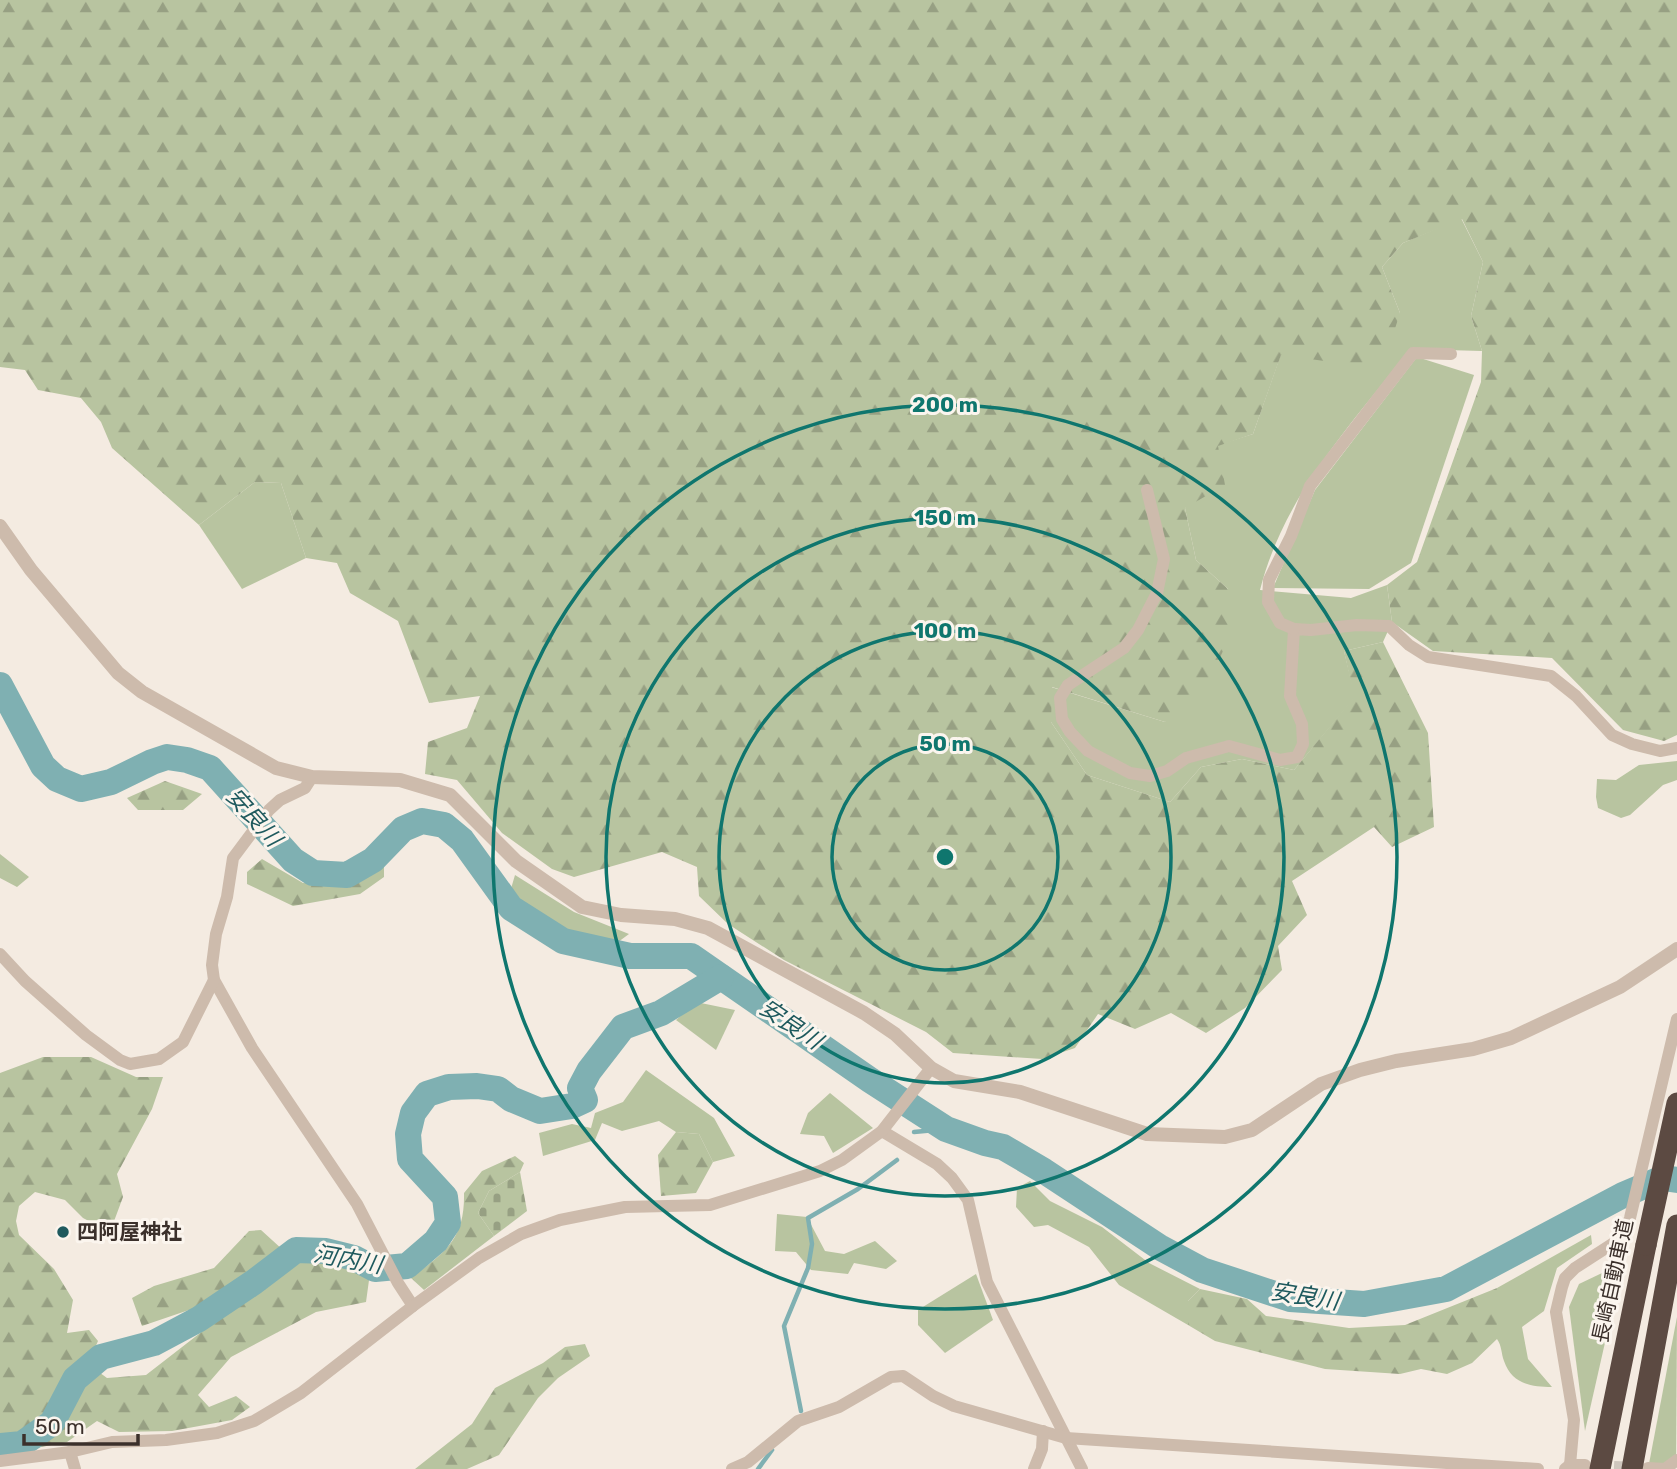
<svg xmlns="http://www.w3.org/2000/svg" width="1677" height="1469" font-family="Rubik,'Noto Sans JP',sans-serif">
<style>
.grass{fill:#b8c4a0}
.forest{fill:url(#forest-firs)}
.cemetery{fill:url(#cemetery-stones)}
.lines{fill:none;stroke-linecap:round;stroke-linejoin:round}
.stream{stroke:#7fb0b2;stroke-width:4.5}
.river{stroke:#7fb0b2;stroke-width:26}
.minor-tunnel{stroke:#cfc6bd;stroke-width:12;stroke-dasharray:12 6;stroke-linecap:butt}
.minor{stroke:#cdbbac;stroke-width:12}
.tertiary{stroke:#cdbbac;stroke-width:14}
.motorway{stroke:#5c4a42;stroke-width:21}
.motorway-bridge{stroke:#5c4a42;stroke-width:21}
.ring{fill:none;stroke:#0f766e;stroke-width:3.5}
.poi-dot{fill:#1f5a5e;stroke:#fbf5ee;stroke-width:2.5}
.labels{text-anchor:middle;stroke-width:6;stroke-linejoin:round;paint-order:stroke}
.poi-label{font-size:21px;font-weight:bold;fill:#3b302b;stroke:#fbf5ee;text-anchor:start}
.street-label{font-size:21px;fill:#3b302b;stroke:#fbf5ee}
.water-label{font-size:23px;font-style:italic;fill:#1f5a5e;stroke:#fbf5ee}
.centre{fill:#0f766e;stroke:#fbf5ee;stroke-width:3.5}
.ring-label{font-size:21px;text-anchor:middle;font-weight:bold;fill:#0f766e;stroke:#fbf5ee;stroke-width:6;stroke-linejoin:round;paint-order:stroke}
</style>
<defs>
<pattern id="forest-firs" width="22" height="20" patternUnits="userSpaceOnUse" patternTransform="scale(1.75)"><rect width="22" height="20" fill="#b8c4a0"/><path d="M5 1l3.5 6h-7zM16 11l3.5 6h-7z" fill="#97a083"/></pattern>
<pattern id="cemetery-stones" width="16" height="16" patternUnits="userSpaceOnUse" patternTransform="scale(1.75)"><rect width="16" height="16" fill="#b8c4a0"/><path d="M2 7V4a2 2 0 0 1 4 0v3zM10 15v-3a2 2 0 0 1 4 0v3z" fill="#97a083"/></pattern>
</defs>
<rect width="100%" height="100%" fill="#f4ebe1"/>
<g class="grass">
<path d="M 1461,218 L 1483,262 L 1471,316 L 1482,351 L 1410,349 C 1351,425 1284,495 1260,590 L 1351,598 L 1387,585 L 1392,622 L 1383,642 L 1344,651 L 1355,697 L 1294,770 L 1242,759 L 1201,767 L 1170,802 L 1087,775 L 1051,722 L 1051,687 L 1165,722 L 1228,589 L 1196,560 L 1185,508 L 1218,445 L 1253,434 L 1281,354 L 1400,313 L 1382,267 L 1403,243 Z"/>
<path d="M 1417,357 L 1474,375 L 1411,563 L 1369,589 L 1273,588 L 1315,490 Z"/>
<path d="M 255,482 L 281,483 L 306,558 L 242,589 L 199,525 Z"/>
<path d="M 1677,761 L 1677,780 L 1663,785 L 1630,815 L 1621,818 L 1598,808 L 1596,797 L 1597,779 L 1616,780 L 1639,765 Z"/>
<path d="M 0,854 L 29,877 L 17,887 L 0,878 Z"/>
<path d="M 515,875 L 574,912 L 629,934 L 614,945 L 557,931 L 510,892 Z"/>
<path d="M 696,1002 L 735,1010 L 716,1050 L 676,1020 Z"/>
<path d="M 646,1070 L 714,1118 L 735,1156 L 713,1162 L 699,1134 L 676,1132 L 659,1121 L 622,1131 L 602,1123 L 595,1140 L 543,1156 L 539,1133 L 572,1124 L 591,1128 L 595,1113 L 623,1102 Z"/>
<path d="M 830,1093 L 873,1128 L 833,1153 L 824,1136 L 800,1134 L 808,1113 Z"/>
<path d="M 1030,1181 L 1050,1201 L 1102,1227 L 1149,1263 L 1200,1289 L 1188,1301 L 1188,1325 L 1119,1285 L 1089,1247 L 1048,1225 L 1034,1227 L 1016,1207 L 1017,1188 Z"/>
<path d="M 777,1214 L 807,1217 L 825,1251 L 844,1254 L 875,1241 L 897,1261 L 886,1269 L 854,1263 L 848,1274 L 811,1270 L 796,1252 L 775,1251 Z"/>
<path d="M 1591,1235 L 1592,1244 L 1557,1268 L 1544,1311 L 1522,1327 L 1528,1359 L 1552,1387 C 1531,1387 1512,1384 1504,1361 C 1501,1353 1502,1346 1497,1339 L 1497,1288 Z"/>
<path d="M 1623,1263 L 1585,1431 L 1569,1307 L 1579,1284 Z"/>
<path d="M 976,1274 L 993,1320 L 945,1353 L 918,1325 L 918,1310 Z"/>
<path d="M 1677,1317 L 1676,1468 L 1648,1469 Z"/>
</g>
<g class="forest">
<path d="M 0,0 L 1677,0 L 1677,735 L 1664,741 L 1623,730 L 1552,658 L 1433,651 L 1392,622 L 1387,585 L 1417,562 L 1481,382 L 1482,351 L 1471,316 L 1483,262 L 1462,219 L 1403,243 L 1382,267 L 1400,313 L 1382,369 L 1281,355 L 1253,434 L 1218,446 L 1225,485 L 1185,508 L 1196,560 L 1228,589 L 1229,638 L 1204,692 L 1165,722 L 1052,687 L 1051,722 L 1087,775 L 1170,802 L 1201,767 L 1242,759 L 1294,770 L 1354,697 L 1344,651 L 1383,642 L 1428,733 L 1434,827 L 1392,847 L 1374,827 L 1292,881 L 1307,915 L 1278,946 L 1282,970 L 1245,1008 L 1206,1033 L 1171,1013 L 1135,1029 L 1098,1014 L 1075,1048 L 1042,1059 L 953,1053 L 926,1032 L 784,960 L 728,924 L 699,896 L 697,867 L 662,852 L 574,877 L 552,869 L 502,833 L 457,780 L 425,774 L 428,742 L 467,728 L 480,696 L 429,703 L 398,621 L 350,593 L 337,563 L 306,558 L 281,483 L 255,482 L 199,525 L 112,448 L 101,422 L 81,398 L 38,390 L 25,370 L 0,367 Z"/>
<path d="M 165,781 L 202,794 L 183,810 L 138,810 L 127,798 Z"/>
<path d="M 262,859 L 303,883 L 349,880 L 384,865 L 384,877 L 360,894 L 293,906 L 247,884 L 247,872 Z"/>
<path d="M 43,1057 L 91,1057 L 136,1077 L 163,1077 L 152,1109 L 117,1174 L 123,1197 L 110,1232 L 83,1218 L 65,1200 L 35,1192 L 19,1206 L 16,1221 L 19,1235 L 54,1269 L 73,1300 L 67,1333 L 89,1330 L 98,1341 L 88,1364 L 107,1378 L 146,1375 L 204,1330 L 189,1310 L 142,1326 L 132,1298 L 154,1286 L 214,1268 L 249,1231 L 261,1230 L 283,1250 L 312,1261 L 339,1262 L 370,1273 L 366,1302 L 316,1312 L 231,1357 L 198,1395 L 209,1407 L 236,1396 L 250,1407 L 232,1420 L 172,1431 L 119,1432 L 97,1421 L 67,1442 L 0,1455 L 0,1073 Z"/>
<path d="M 676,1132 L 699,1134 L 713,1162 L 696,1193 L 661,1196 L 658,1155 Z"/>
<path d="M 515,1156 L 524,1163 L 520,1172 L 489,1191 L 478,1213 L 494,1236 L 424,1290 L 411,1278 C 445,1252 465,1240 464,1193 L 482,1171 Z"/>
<path d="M 1497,1288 L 1497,1339 L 1472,1363 L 1447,1374 L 1421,1369 L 1400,1374 L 1325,1369 L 1215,1341 L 1188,1325 L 1188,1301 L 1200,1289 L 1247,1299 L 1266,1316 L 1349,1328 L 1405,1325 Z"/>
<path d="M 585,1344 L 590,1356 L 558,1378 L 538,1398 L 499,1455 L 467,1469 L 415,1469 L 472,1424 L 495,1388 L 543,1363 L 565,1347 Z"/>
</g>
<path class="cemetery" d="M 520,1172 L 527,1211 L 494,1236 L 478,1213 L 489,1191 Z"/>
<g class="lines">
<g class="stream">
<path d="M 914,1132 L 946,1129"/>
<path d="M 801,1411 L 784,1326 L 808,1268 L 812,1244 L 808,1218 L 858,1189 L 897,1160"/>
<path d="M 758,1469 L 772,1450"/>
</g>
<g class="river">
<path d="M 0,685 L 43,766 L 57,779 L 81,789 L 111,782 L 152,762 L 167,757 L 187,760 L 210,768 L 293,860 L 313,873 L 347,875 L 373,860 L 403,829 L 422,821 L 444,825 L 462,840 L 511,908 L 563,941 L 630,956 L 691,956 L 870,1080 L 946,1129 L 985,1143 L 1003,1147 L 1044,1171 L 1161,1248 L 1202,1270 L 1290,1299 L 1364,1304 L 1446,1289 L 1623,1195 L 1663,1178 L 1677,1180"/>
<path d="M 0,1446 L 22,1444 L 52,1423 L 75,1379 L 101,1357 L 154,1343 L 199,1319 L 254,1282 L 296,1250 L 326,1251 L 354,1258 L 375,1269 L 407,1266 L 436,1241 L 448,1223 L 445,1197 L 410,1159 L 408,1134 L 413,1113 L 427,1094 L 449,1087 L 477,1086 L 498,1089 L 511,1099 L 540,1111 L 572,1106 L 585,1100 L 580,1088 L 589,1071 L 623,1027 L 661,1013 L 721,977"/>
</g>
<path class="minor-tunnel" d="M 1596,1466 L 1637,1468"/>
<g class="minor">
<path d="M 1147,490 L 1164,559 L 1157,593 L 1138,630 L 1124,648 L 1068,685 L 1060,698 L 1062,719 L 1070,732 L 1088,751 L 1130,773 L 1150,776 L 1167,771 L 1186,758 L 1229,746 L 1280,760 L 1297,757 L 1303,744 L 1302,724 L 1290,696 L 1294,629 L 1311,630 L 1357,625 L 1389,626 L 1409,645 L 1428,657 L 1551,676 L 1576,696 L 1612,735 L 1632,744 L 1660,751 L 1677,748"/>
<path d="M 1294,629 L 1280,623 L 1268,602 L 1269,580 L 1291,536 L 1310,486 L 1413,353 L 1451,354"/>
<path d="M 312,777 L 305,788 L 280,800 L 269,810 L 233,858 L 227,897 L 216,934 L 212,965 L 214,980 L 252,1048 L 357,1204 L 398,1283 L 413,1306"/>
<path d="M 0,954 L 25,981 L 86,1035 L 120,1060 L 130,1064 L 159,1059 L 183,1042 L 214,980"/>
<path d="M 882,1131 L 937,1164 L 952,1178 L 968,1200 L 987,1282 L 1082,1469"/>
<path d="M 70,1452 L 75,1469"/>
<path d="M 0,1461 L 70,1452 L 112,1442 L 166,1440 L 217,1433 L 254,1421 L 301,1393 L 413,1306 L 479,1258 L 521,1234 L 560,1220 L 625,1207 L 710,1205 L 820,1171 L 842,1160 L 882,1131 L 931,1068"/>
<path d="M 1570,1465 L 1574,1420 L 1556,1312 L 1562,1287 L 1565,1278 L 1575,1268 L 1623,1237 L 1630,1218 L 1677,1019"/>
<path d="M 1648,1468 L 1665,1469 L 1677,1460"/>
<path d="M 732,1469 L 748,1462 L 798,1421 L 839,1407 L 891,1377 L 903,1376 L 933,1396 L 954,1406 L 1066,1438 L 1538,1469"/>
<path d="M 1034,1469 L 1042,1449 L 1043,1431"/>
<path d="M 1565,1469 L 1570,1465 L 1585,1465"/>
</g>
<path class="tertiary" d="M 0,526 L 31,570 L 118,673 L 142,692 L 276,768 L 312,777 L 400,780 L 450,795 L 516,861 L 582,907 L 621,915 L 675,919 L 708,928 L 864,1013 L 895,1034 L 931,1068 L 954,1081 L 1020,1092 L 1147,1134 L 1225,1137 L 1252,1130 L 1321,1084 L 1360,1070 L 1396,1061 L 1473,1049 L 1511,1038 L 1620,987 L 1677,949"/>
<g class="motorway">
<path d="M 1600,1469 L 1646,1245"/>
<path d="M 1632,1469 L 1677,1225"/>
</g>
<path class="motorway-bridge" d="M 1646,1245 L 1677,1103"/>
</g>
<g class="ring">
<circle cx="945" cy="857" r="113"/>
<circle cx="945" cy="857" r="226"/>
<circle cx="945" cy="857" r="339"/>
<circle cx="945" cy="857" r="452"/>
</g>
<circle class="poi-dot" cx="63" cy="1232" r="7"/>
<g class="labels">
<g class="poi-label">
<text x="77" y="1239">四阿屋神社</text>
</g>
<g class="street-label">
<text transform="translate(1613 1281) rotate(-78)" y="7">長崎自動車道</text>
</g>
<g class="water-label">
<text transform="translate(254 817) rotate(48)" y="8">安良川</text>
<text transform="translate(791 1024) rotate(34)" y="8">安良川</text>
<text transform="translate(348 1259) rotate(10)" y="8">河内川</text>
<text transform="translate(1305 1296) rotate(9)" y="8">安良川</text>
</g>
</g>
<circle cx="945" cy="857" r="10" class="centre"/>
<g class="ring-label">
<text x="945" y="412">200 m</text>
<text x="945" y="525">150 m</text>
<text x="945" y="638">100 m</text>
<text x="945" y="751">50 m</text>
</g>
<path d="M24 1434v10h114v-10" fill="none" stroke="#3b302b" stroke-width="3.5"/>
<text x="35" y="1434" font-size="21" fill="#3b302b" stroke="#fbf5ee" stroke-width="5" paint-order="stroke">50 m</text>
</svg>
